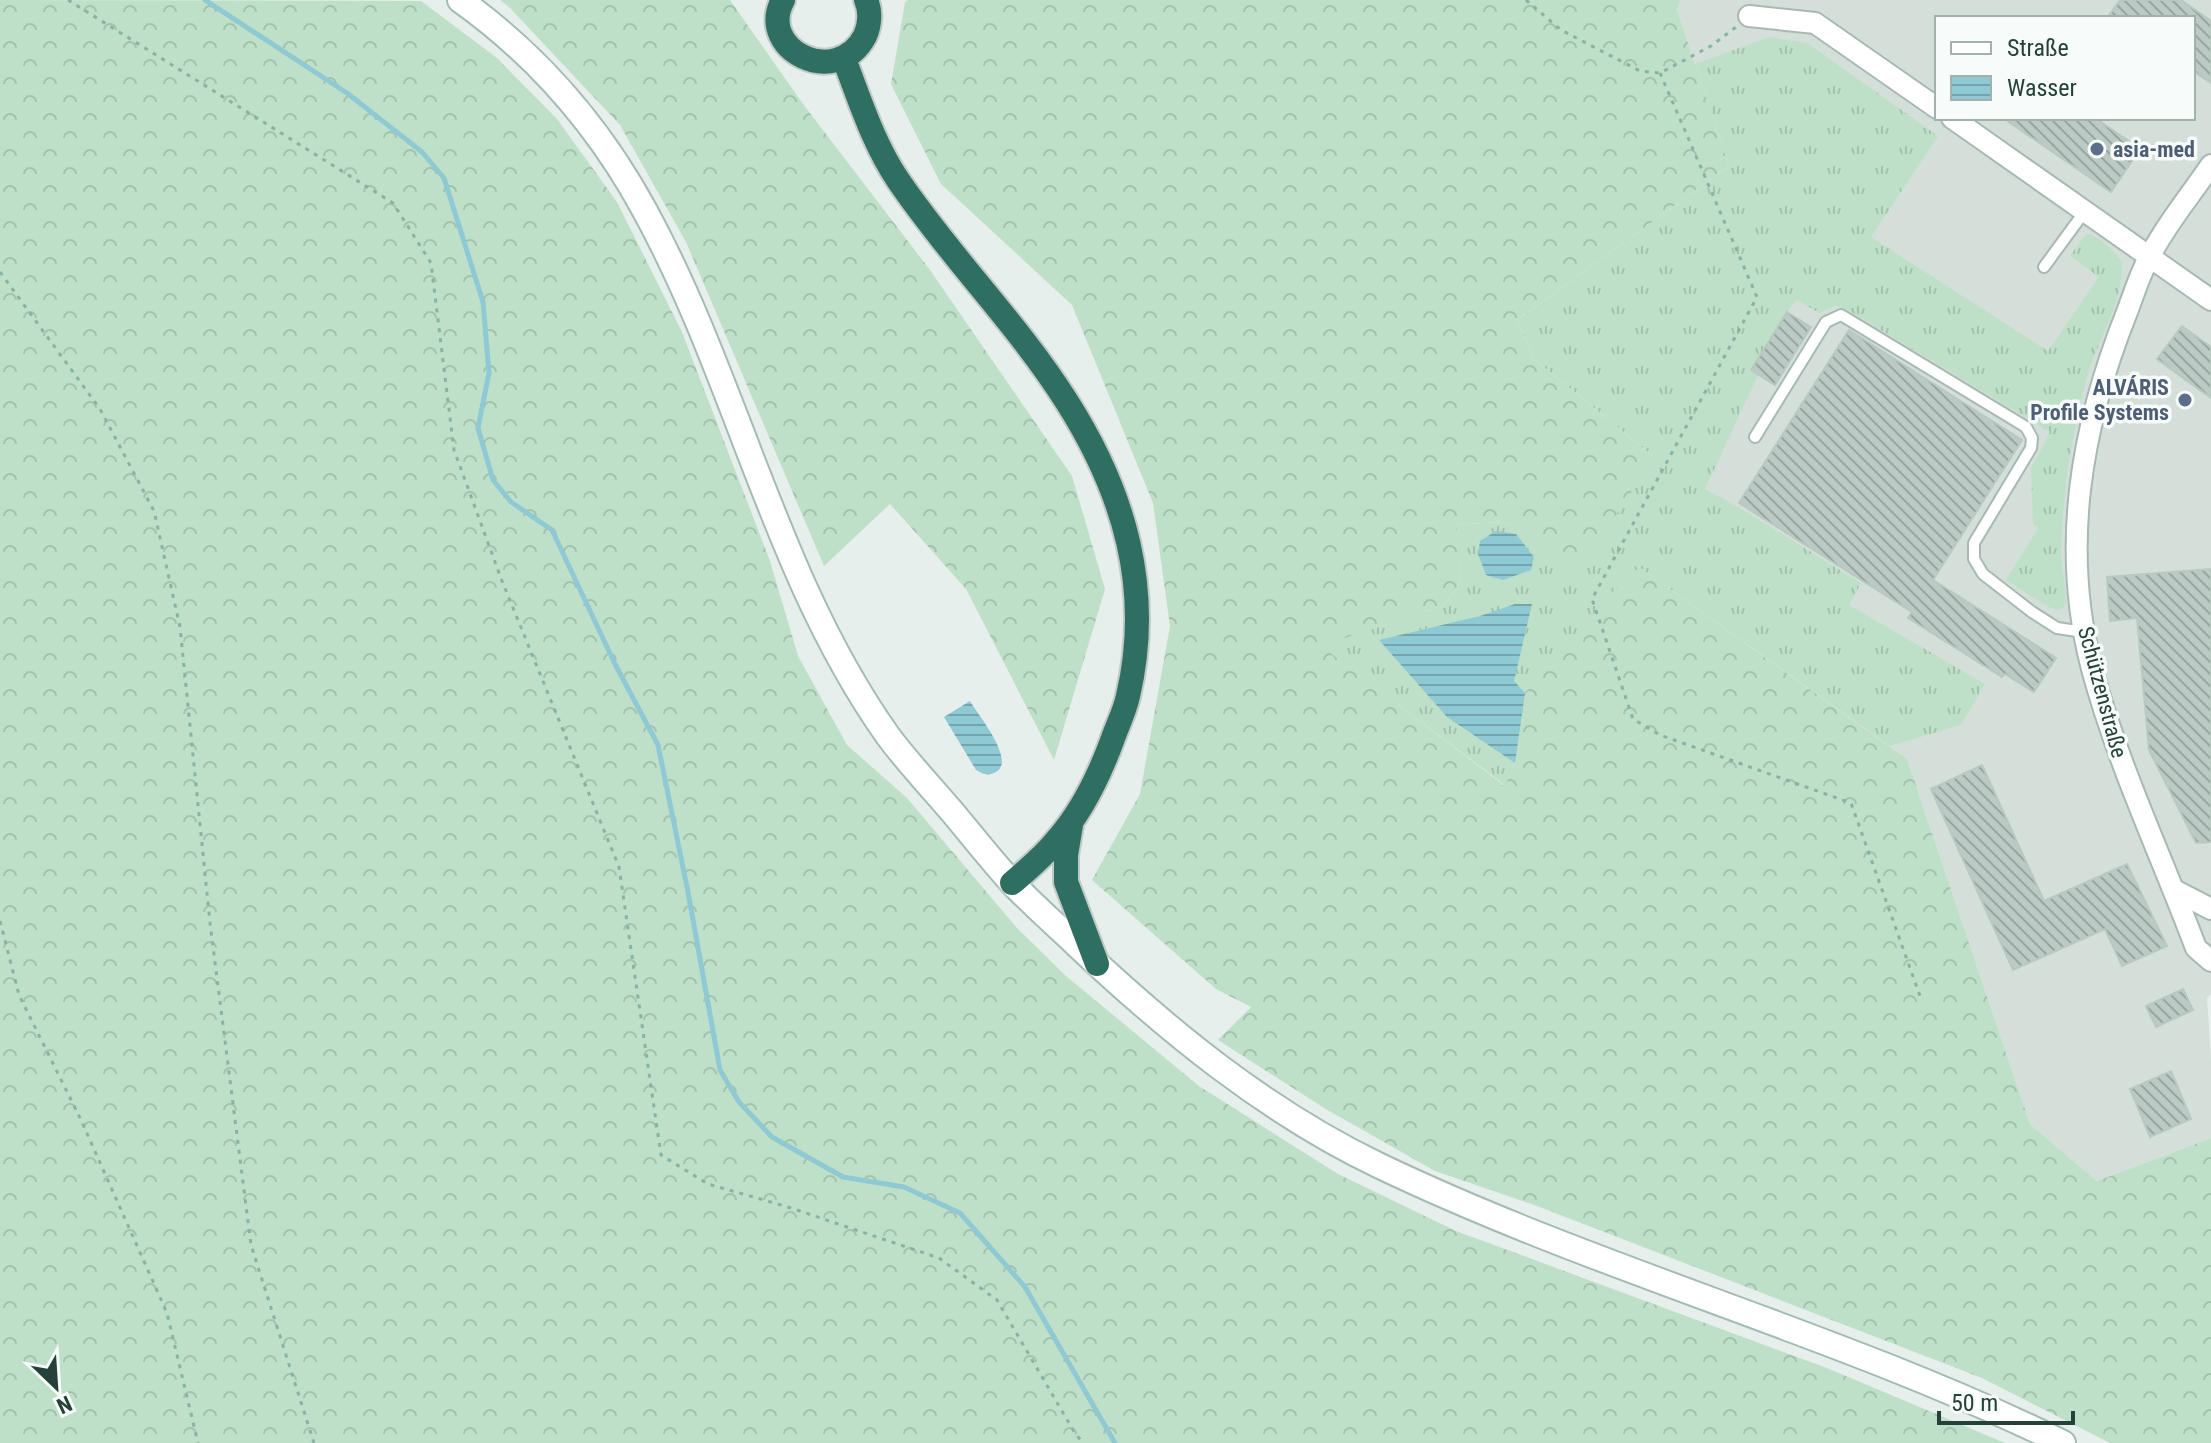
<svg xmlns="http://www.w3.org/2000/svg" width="2211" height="1443" font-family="'Roboto Condensed',sans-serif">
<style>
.built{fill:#d4dfda;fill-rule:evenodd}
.grass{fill:url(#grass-tufts)}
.forest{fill:url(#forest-crowns)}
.water{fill:url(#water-rules)}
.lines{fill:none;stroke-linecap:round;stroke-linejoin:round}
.stream{stroke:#8ec9d4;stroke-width:5}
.building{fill:url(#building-back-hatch);stroke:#b8c9c2;stroke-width:2}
.lane-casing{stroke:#a8b8b2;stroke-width:14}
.street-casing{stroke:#a8b8b2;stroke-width:24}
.secondary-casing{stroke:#a4bbb3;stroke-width:28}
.highway-casing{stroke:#c2cac8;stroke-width:28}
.path{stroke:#86b3a5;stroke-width:3;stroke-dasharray:4 6;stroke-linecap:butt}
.lane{stroke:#fff;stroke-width:10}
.street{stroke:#fff;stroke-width:20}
.secondary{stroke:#fff;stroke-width:24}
.highway{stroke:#2f6f62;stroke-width:24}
.service-dot{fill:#5c6f8a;stroke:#f7fbf9;stroke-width:3}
.labels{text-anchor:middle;stroke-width:7;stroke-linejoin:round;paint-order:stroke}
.service-label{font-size:22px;font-weight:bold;fill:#4e5e75;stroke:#f7fbf9;text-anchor:start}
.street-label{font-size:22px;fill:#24423a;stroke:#f7fbf9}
</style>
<defs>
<pattern id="grass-tufts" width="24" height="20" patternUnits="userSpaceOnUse" patternTransform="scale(2)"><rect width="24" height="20" fill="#bfe0c8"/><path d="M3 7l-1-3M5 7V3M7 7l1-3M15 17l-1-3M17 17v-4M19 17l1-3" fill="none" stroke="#a4c1ad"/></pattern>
<pattern id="forest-crowns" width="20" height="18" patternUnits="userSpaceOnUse" patternTransform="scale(2)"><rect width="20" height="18" fill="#bfe0c8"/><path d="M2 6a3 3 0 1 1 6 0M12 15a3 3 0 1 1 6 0" fill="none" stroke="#a4c1ad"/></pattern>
<pattern id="water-rules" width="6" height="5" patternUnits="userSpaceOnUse" patternTransform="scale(2)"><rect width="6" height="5" fill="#8ec9d4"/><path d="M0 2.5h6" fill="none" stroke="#74a5ad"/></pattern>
<pattern id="building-back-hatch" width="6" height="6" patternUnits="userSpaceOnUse" patternTransform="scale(2)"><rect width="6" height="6" fill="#bbcac4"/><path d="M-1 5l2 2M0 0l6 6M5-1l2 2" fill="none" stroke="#98a6a0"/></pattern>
</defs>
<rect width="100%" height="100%" fill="#e6efeb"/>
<path class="built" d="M 1681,0 L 2211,0 L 2211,994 L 2207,998 L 2211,1058 L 2211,1138 L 2097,1181 L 2030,1124 L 1907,759 L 1636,565 L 1729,166 L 1677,10 ZM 1937,18 L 2193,18 L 2193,118 L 1937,118 Z"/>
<path class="grass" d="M 1769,37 L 1807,43 L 1938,136 L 1871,237 L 2048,351 L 2099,277 L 2070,256 L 2086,234 C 2102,236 2112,250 2122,262 C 2123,301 2102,333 2090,368 C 2072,427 2063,490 2061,552 C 2061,569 2068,590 2064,607 L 2058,610 L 2048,607 L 2006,580 L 2038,528 L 2033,524 L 2031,468 L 2050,432 L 1846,309 L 1835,306 L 1819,313 L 1797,300 L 1789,309 L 1705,489 L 1740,508 L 1861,583 L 1849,605 L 1985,684 L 1961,725 L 1890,746 L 1636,565 L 1515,763 L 1506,786 L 1320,646 L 1445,605 L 1461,581 L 1455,525 L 1498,522 L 1523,528 L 1549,557 L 1654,457 L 1534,359 L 1517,320 L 1729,166 L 1695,64 Z"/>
<g class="forest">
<path d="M 0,0 L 421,1 L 497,58 L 557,119 L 617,202 L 682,332 L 770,561 L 798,656 L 847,745 L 907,798 L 1017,928 L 1066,976 L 1199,1086 L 1338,1174 L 1456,1231 L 1827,1368 L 2005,1443 L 0,1443 Z"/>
<path d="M 500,0 L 730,0 L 803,104 L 930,270 L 1072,476 L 1105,589 L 1054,760 L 966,589 L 890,504 L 824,566 L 686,242 L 620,125 L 510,8 Z"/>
<path d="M 908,0 L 1681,0 L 1677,10 L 1729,166 L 1517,320 L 1534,359 L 1654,457 L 1579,573 L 1549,557 L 1522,528 L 1498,522 L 1456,525 L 1461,581 L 1445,605 L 1321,646 L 1505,786 L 1515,763 L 1525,693 L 1636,565 L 1907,759 L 2030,1124 L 2097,1181 L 2211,1138 L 2211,1443 L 2110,1443 L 1982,1378 L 1537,1206 L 1435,1171 L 1324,1108 L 1218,1040 L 1251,1007 L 1216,989 L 1092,880 L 1140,794 L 1170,626 L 1153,503 L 1072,305 L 941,184 L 891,84 L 905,2 Z"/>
</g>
<g class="water">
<path d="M 1496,531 L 1516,534 L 1534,557 L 1531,570 L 1503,580 L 1486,575 L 1478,554 L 1480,541 Z"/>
<path d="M 1515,604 L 1532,604 L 1514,681 L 1525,693 L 1515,763 L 1447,717 L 1379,640 L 1480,616 Z"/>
<path d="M 970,701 C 977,714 1019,763 994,773 C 988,776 982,774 976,770 L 944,717 Z"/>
</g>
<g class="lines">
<path class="stream" d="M 205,0 L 347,93 L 422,152 L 444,178 L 483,302 L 489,373 L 478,428 L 493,480 L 511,502 L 552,530 L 615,664 L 658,745 L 688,892 L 720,1070 L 739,1102 L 772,1137 L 843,1177 L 904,1187 L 960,1213 L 1025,1287 L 1115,1443"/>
</g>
<g class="building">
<path d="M 2120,0 L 2181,0 L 2211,21 L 2211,83 L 2193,71 L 2193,18 L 2107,18 Z"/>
<path d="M 2003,118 L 2095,118 L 2140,149 L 2111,192 Z"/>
<path d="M 1787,312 L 1811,327 L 1775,385 L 1751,370 Z"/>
<path d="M 2182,326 L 2211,347 L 2211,398 L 2157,359 Z"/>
<path d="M 1849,330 L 2022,440 L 1933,580 L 2056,658 L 2034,692 L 2005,674 L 2002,677 L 1908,618 L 1912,612 L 1739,503 Z"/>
<path d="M 2211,569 L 2211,842 L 2196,843 L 2149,750 L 2137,618 L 2110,621 L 2107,577 Z"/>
<path d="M 1982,765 L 2044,901 L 2127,864 L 2167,946 L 2122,966 L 2105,929 L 2013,970 L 1931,789 Z"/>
<path d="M 2183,989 L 2193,1010 L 2156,1027 L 2146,1006 Z"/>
<path d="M 2171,1071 L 2191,1119 L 2150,1137 L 2130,1089 Z"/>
</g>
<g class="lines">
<defs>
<g id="lane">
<path d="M 2044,267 L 2085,211"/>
<path d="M 1755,437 L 1826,322 L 1841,315 L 1851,321 L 2026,427 L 2032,438 L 2031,448 L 1974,543 L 1974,559 L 1983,574 L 2032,612 L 2057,628 L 2084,632"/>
</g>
<g id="street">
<path d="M 1749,16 L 1815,23 L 1937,108"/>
<path d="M 1952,118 L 2211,300"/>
<path d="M 2211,165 C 2191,195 2166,224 2150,256 C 2140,273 2134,294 2127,312 C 2081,427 2060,547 2092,669 C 2118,765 2161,855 2196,948 L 2211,961"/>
<path d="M 2174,890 L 2211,909"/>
</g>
<path id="secondary" d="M 460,0 C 537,55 600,128 645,211 C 738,381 775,577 888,736 C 908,763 932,788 954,814 C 973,837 992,861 1012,883 C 1033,905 1056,925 1078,946 C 1168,1031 1267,1112 1380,1166 C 1602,1272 1842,1335 2063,1443"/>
<g id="highway">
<path d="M 783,0 C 756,49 836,90 865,36 C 870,25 871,11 866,0"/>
<path d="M 844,59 C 860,100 873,143 898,180 C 950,257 1017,323 1067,402 C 1124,492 1153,589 1128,696 C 1125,711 1117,726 1112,741 C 1099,776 1081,813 1056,841 C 1043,857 1027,870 1012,883"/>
<path d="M 1071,825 L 1066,855 L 1066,882 L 1097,964"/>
</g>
</defs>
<use href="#lane" class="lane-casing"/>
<use href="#street" class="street-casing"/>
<use href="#secondary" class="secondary-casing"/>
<use href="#highway" class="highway-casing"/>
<g class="path">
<path d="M 68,0 L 393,203 L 431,263 L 454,450 L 502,581 L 619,867 L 661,1155 L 708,1184 L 788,1207 L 939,1258 L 997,1300 L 1076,1435 L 1084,1443"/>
<path d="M 1526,0 L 1561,30 L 1640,71 L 1660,73 L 1711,46 L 1736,27"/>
<path d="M 1660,73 L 1757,297 L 1592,599 L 1633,719 L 1660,735 L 1851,803 L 1920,996"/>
<path d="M 0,272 L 100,409 L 154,511 L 180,627 L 210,923 L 251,1245 L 314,1443"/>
<path d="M 0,921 L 19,995 L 81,1120 L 167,1313 L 198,1443"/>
</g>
<use href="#lane" class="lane"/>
<use href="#street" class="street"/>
<use href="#secondary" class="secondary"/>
<use href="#highway" class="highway"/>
</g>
<g class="service-dot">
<circle cx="2097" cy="149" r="8"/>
<circle cx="2185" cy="400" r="8"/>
</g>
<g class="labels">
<g class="service-label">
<text x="2113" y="157">asia-med</text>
<text x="2169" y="395" text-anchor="end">ALVÁRIS<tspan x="2169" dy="25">Profile Systems</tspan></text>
</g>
<g class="street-label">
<text transform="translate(2103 692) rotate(75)" y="8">Schützenstraße</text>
</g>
</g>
<rect x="1935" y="16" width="260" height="104" fill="#f7fbf9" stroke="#a3b1ad" stroke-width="2"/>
<rect x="1951" y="42" width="40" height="12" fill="#ffffff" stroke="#a3b1ad" stroke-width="2"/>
<text x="2007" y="56" font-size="24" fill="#24423a">Straße</text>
<rect x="1951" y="76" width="40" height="24" fill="url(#water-rules)" stroke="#a3b1ad" stroke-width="2"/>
<text x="2007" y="96" font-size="24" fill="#24423a">Wasser</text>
<g transform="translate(56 1387) rotate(155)" stroke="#f7fbf9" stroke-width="6" paint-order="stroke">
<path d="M0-6L14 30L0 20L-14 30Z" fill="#24423a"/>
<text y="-12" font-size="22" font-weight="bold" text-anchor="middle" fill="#24423a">N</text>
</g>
<path d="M1939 1411v12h134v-12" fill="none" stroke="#24423a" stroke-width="4"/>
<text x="1951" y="1411" font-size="24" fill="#24423a" stroke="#f7fbf9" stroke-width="6" paint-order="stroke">50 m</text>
</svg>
